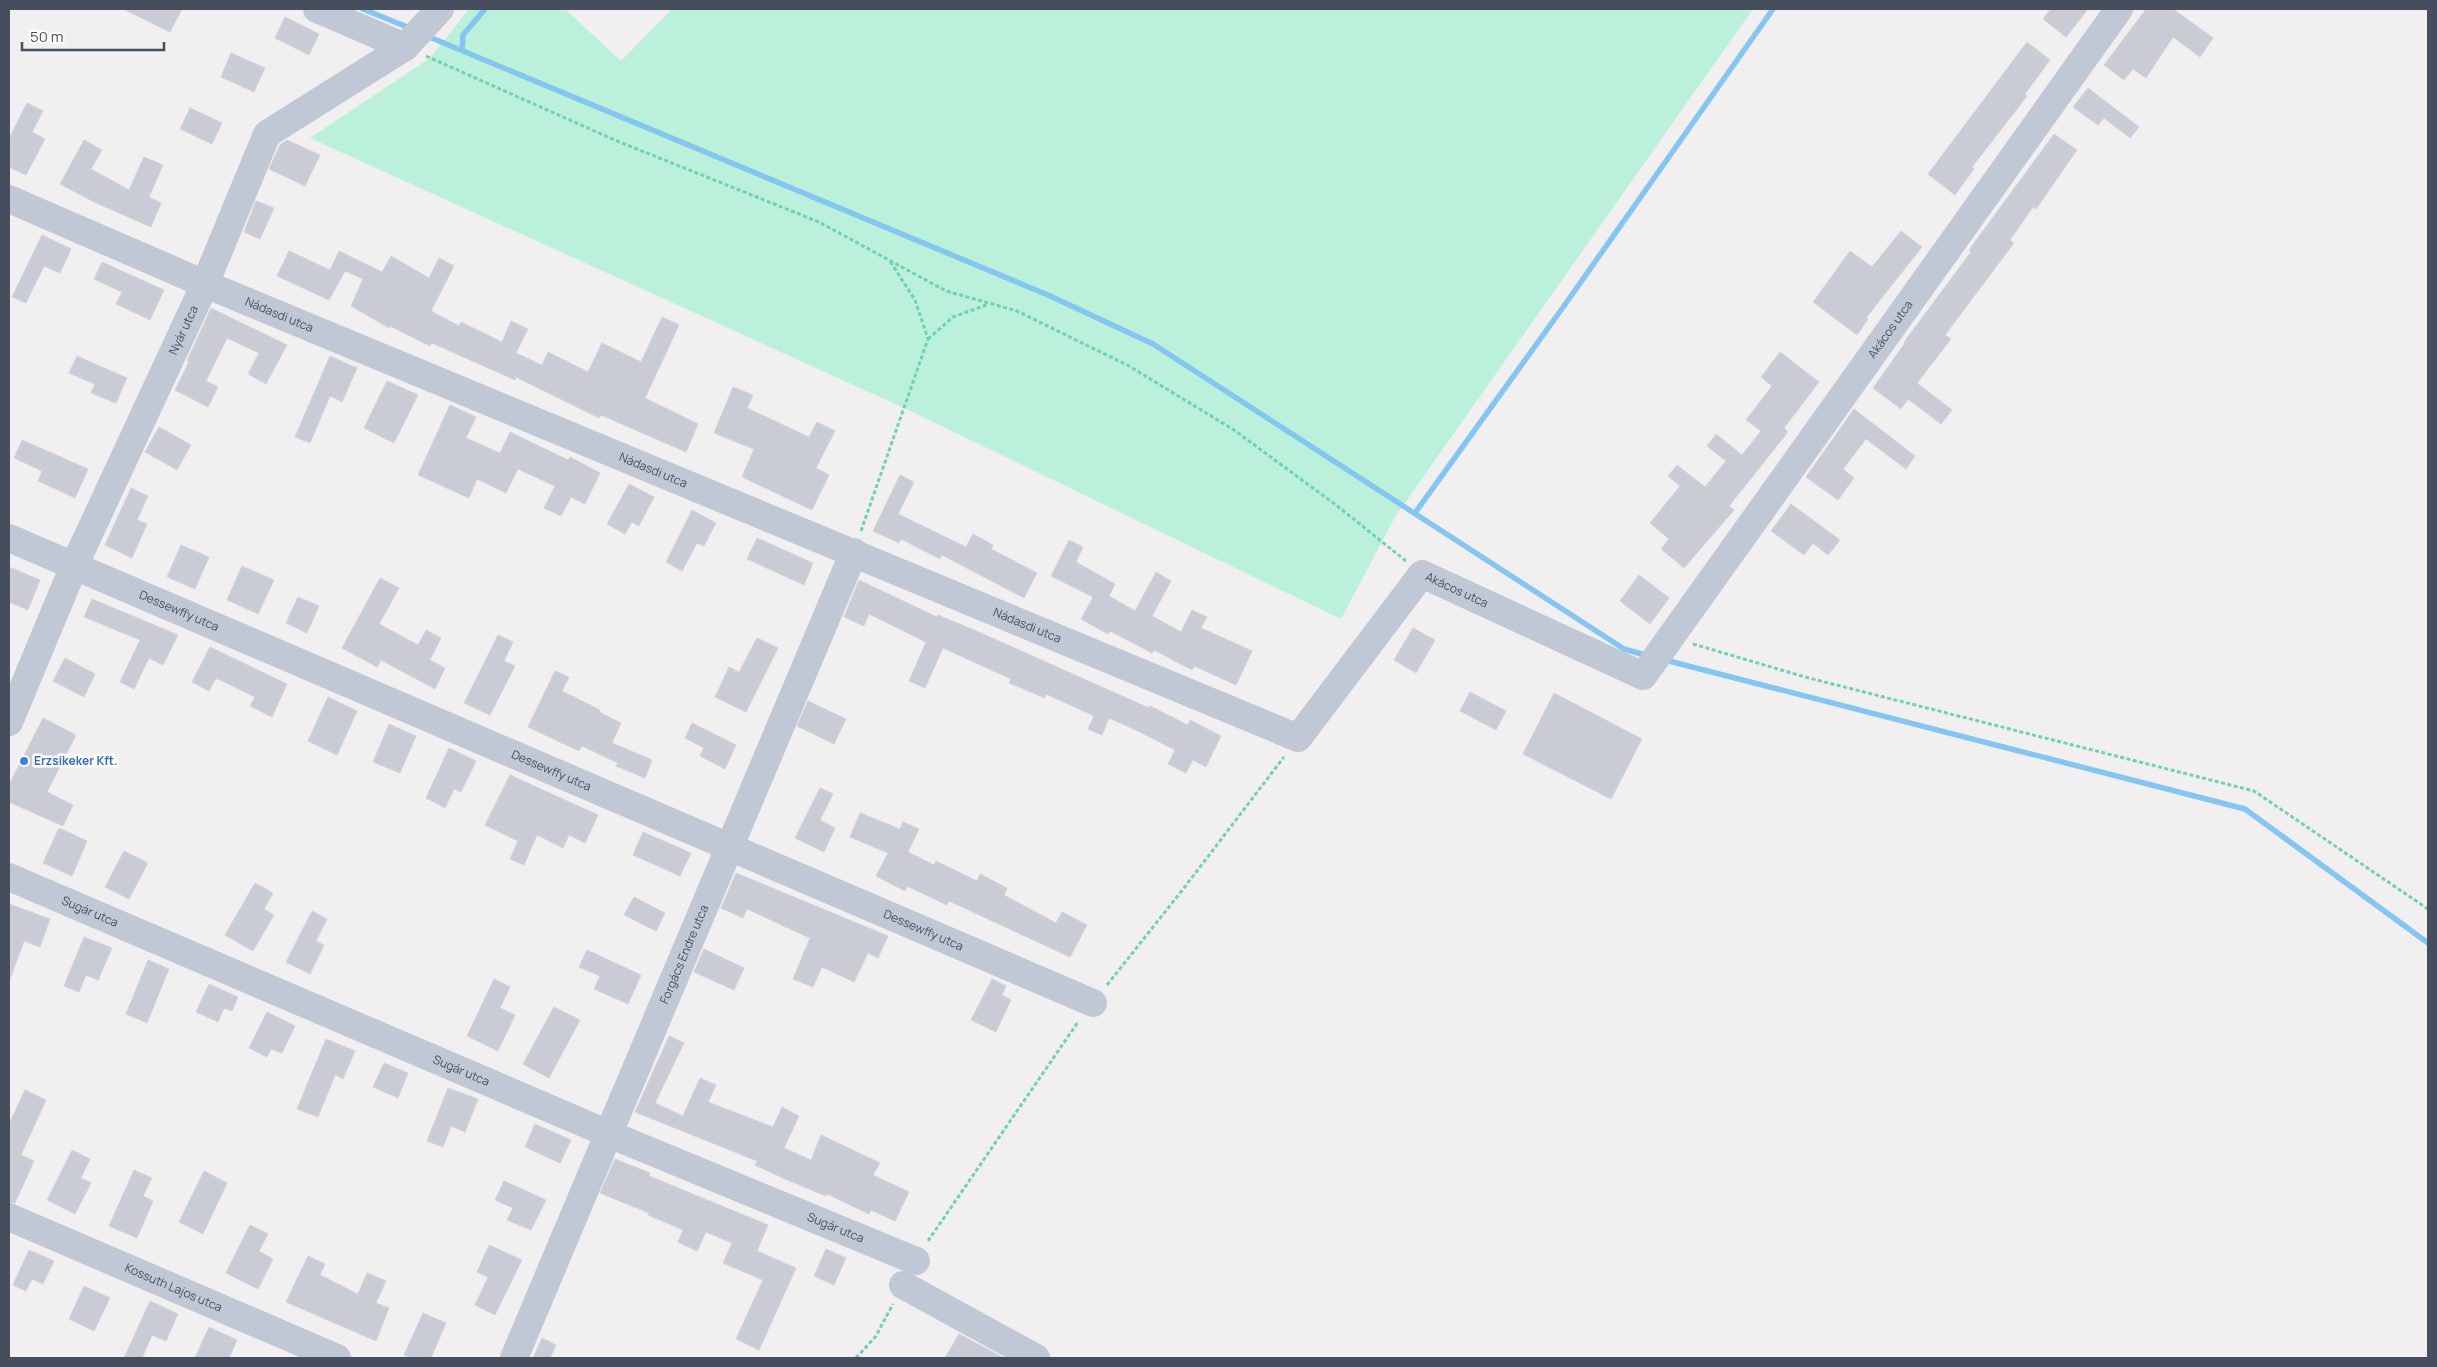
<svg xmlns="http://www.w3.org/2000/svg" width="2437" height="1367" font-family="Manrope,sans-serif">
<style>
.green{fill:#bbf1da}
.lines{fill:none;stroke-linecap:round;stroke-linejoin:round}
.stream{stroke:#85c6f1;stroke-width:5.5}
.building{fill:#caccd5;stroke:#d2d3db}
.path{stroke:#71d1b4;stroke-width:3;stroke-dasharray:4 2.5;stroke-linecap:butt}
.minor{stroke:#c1c8d5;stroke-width:28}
.shop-dot{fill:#3f7fe0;stroke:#fff;stroke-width:2}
.labels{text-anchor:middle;stroke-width:5;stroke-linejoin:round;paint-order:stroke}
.street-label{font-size:12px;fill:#464e5d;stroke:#fff}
.shop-label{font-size:12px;font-weight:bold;fill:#366cbe;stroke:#fff;text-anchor:start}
</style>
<rect width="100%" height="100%" fill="#f1efef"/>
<path class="green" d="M 469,9 L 565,9 L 621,61 L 672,9 L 1753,9 L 1395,517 L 1341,619 L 904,408 L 310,138 L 430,58 Z"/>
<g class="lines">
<g class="stream">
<path d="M 363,9 L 412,29"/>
<path d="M 427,36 L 1048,295 L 1153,344 L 1624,649 L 1649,656"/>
<path d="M 462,50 L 463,35 L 485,9"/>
<path d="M 1415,513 L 1564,306 L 1773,9"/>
<path d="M 1665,660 L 2245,809 L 2428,943"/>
</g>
</g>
<g class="building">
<path d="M 123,9 L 182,9 L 170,32 Z"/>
<path d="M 2051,9 L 2088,9 L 2066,37 L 2043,19 Z"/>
<path d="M 2146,9 L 2173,9 L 2213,38 L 2200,57 L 2173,37 L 2146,78 L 2133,69 L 2124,80 L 2104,65 Z"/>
<path d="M 285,17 L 319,34 L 309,55 L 275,38 Z"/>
<path d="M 2027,42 L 2050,60 L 2025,94 L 2027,96 L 1972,167 L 1974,169 L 1955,195 L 1928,174 Z"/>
<path d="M 231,53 L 265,68 L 254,92 L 221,77 Z"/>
<path d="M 2088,88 L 2139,127 L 2130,138 L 2104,118 L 2098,125 L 2073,107 Z"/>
<path d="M 27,103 L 43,111 L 32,132 L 45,139 L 26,175 L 9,167 L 9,139 Z"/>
<path d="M 190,108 L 222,123 L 212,144 L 180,129 Z"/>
<path d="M 2054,134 L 2077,150 L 2036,209 L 2033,207 L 2010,240 L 2014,243 L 1945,335 L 1951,339 L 1917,383 L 1952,410 L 1941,424 L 1908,399 L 1901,409 L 1873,388 L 1905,343 L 1904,342 L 1971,252 L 1969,250 Z"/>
<path d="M 84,140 L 102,150 L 91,169 L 129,190 L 144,157 L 163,165 L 149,197 L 161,203 L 151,227 L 94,202 L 60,184 Z"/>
<path d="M 287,140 L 320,155 L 305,186 L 269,169 L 280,145 Z"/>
<path d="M 256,201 L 274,208 L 260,239 L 244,232 Z"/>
<path d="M 1901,231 L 1922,247 L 1866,318 L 1868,319 L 1857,335 L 1813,302 L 1850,251 L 1872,267 Z"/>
<path d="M 42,235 L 71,249 L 60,273 L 44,266 L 26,303 L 12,297 Z"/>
<path d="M 289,251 L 330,270 L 339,251 L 382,272 L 391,256 L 429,278 L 439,258 L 454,266 L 431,311 L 459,326 L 461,322 L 502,342 L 511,321 L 528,329 L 516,353 L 542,365 L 548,352 L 588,372 L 602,343 L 641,362 L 662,317 L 679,325 L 645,398 L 698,424 L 686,452 L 601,415 L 599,418 L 516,377 L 515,380 L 432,343 L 430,346 L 390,326 L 389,328 L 351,306 L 363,279 L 345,271 L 329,300 L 277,276 Z"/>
<path d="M 102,262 L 164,290 L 150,320 L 116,304 L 122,292 L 94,279 Z"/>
<path d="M 211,308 L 287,345 L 266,384 L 248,374 L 259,353 L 227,338 L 206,381 L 218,387 L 208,407 L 175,390 L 189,362 L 187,361 Z"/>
<path d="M 1780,352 L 1819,382 L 1784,428 L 1788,432 L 1729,506 L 1734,510 L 1684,568 L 1661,549 L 1669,539 L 1650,523 L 1680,486 L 1668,476 L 1677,465 L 1705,487 L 1726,461 L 1707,446 L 1716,434 L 1742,455 L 1761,431 L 1746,420 L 1772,386 L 1761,377 Z"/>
<path d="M 77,356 L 127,378 L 116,403 L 91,393 L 95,384 L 69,373 Z"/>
<path d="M 330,356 L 357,368 L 342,402 L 330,396 L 310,443 L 295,437 Z"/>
<path d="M 387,381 L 418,395 L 394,443 L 364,428 Z"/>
<path d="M 733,387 L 753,395 L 747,408 L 809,437 L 817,422 L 835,431 L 816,468 L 829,475 L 812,510 L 742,477 L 754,449 L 714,433 Z"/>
<path d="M 450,405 L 476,417 L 466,438 L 500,453 L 510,432 L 568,460 L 570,457 L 600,473 L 585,504 L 571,497 L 561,516 L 544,508 L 555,486 L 518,469 L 506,493 L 477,479 L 469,498 L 418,475 Z"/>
<path d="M 1854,409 L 1915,456 L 1906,469 L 1866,439 L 1843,469 L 1854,478 L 1838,500 L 1806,477 Z"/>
<path d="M 159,427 L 191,445 L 177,470 L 145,452 Z"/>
<path d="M 22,440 L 88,469 L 75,498 L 38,481 L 42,471 L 14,458 Z"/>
<path d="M 900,475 L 914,482 L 898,514 L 966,547 L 973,534 L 993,545 L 991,549 L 1037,573 L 1024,598 L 942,555 L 940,559 L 901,539 L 899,543 L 873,531 Z"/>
<path d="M 629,484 L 654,497 L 639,526 L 632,522 L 625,534 L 607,524 Z"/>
<path d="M 131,488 L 148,496 L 137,520 L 147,524 L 132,558 L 105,545 Z"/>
<path d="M 1791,504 L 1840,540 L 1828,555 L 1813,543 L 1804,555 L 1771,531 Z"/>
<path d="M 692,510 L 716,523 L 704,546 L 697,543 L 682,571 L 666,562 Z"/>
<path d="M 757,538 L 813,563 L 804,585 L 747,559 Z"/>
<path d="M 1069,540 L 1083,547 L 1076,562 L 1115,584 L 1109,596 L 1135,611 L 1156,572 L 1171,581 L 1152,616 L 1181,632 L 1192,610 L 1207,617 L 1201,628 L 1252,651 L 1236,685 L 1194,666 L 1192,670 L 1154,650 L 1152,653 L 1110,631 L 1108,634 L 1081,619 L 1093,597 L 1051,576 Z"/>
<path d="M 181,545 L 209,557 L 195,589 L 167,577 Z"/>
<path d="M 242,566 L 274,580 L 258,614 L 227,600 Z"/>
<path d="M 9,567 L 40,580 L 28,610 L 9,602 Z"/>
<path d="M 1639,575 L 1669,598 L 1650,624 L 1620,601 Z"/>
<path d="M 380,578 L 399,588 L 379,624 L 418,645 L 426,630 L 441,638 L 430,660 L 445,668 L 435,689 L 381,660 L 377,667 L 342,648 Z"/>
<path d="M 859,580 L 937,617 L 938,615 L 981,633 L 1149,708 L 1150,706 L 1188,725 L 1190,720 L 1221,736 L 1206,767 L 1193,760 L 1186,773 L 1168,764 L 1175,750 L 1138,731 L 1109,718 L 1102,735 L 1088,729 L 1094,716 L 1046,694 L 1045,698 L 1009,683 L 1011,679 L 943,648 L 925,688 L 909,681 L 926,642 L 869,614 L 864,626 L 844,617 Z"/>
<path d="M 298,597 L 319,606 L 307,633 L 286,623 Z"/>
<path d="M 92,599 L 178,635 L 163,665 L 149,658 L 134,689 L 120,682 L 140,640 L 84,617 Z"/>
<path d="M 1413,628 L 1435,640 L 1416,673 L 1394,660 Z"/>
<path d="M 498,635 L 513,642 L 504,661 L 515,666 L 490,715 L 464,703 Z"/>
<path d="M 757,638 L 778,648 L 746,712 L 715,697 L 729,667 L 739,672 Z"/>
<path d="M 210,647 L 287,684 L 272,717 L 250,706 L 255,697 L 216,678 L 209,691 L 192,682 Z"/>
<path d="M 65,658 L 95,674 L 84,697 L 53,681 Z"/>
<path d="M 555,671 L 569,677 L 562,691 L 600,710 L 599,712 L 621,723 L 612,743 L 652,760 L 645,778 L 616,766 L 618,763 L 582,746 L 579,751 L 528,727 Z"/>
<path d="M 1470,692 L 1506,711 L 1496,730 L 1460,711 Z"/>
<path d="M 1554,693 L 1642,739 L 1611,799 L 1523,754 Z"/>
<path d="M 328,697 L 357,711 L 337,755 L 308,741 Z"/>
<path d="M 808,701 L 846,719 L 834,744 L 797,726 Z"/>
<path d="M 43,718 L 76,735 L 47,792 L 73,805 L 63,826 L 9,802 L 9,785 Z"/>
<path d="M 692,723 L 736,745 L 725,769 L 700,756 L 704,748 L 685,738 Z"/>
<path d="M 389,724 L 416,736 L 400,773 L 373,762 Z"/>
<path d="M 449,748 L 476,761 L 461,792 L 454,789 L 445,808 L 426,798 Z"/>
<path d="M 510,775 L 598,815 L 585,843 L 569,835 L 563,848 L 537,835 L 524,865 L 510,859 L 518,841 L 485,825 Z"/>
<path d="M 820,788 L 833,794 L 820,820 L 835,828 L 824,852 L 795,838 Z"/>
<path d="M 860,813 L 900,829 L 903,822 L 919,829 L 908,852 L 934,865 L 936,861 L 977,881 L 980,874 L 1007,888 L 1004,895 L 1056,923 L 1062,912 L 1087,925 L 1070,957 L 949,901 L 947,905 L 907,886 L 905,891 L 876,876 L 888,853 L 850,837 Z"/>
<path d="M 59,828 L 87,841 L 72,876 L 43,863 Z"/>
<path d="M 643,832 L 691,853 L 680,876 L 633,855 Z"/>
<path d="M 124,851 L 148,863 L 129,899 L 105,887 Z"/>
<path d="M 736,873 L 888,936 L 878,958 L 868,953 L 854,982 L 822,967 L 813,987 L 793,979 L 810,938 L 747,909 L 743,918 L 721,908 Z"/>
<path d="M 255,883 L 273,893 L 264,909 L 274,915 L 253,951 L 225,935 Z"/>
<path d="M 634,897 L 665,913 L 656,931 L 624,915 Z"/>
<path d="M 9,904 L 50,919 L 40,947 L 24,941 L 10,979 Z"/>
<path d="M 312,911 L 327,919 L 316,941 L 324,945 L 310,974 L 286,962 Z"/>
<path d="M 84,937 L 112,948 L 98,980 L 86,975 L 79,992 L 64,986 Z"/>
<path d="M 704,949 L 744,968 L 734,990 L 694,972 Z"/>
<path d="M 587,950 L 641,975 L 628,1004 L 594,989 L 600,976 L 579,967 Z"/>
<path d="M 148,960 L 169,969 L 147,1023 L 126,1014 Z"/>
<path d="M 494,979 L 510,987 L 500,1008 L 515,1015 L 498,1051 L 467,1036 Z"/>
<path d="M 992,979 L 1006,986 L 1002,995 L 1011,1000 L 996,1032 L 971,1020 Z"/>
<path d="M 209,984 L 238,997 L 232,1011 L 224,1008 L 218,1022 L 196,1012 Z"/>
<path d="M 554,1007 L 580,1020 L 549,1078 L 523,1064 Z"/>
<path d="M 267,1012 L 295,1026 L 282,1053 L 271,1049 L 267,1057 L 249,1048 Z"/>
<path d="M 669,1036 L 684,1043 L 655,1103 L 683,1116 L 700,1078 L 716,1085 L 708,1102 L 773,1127 L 782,1107 L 799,1116 L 784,1148 L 811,1160 L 821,1135 L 880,1163 L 873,1175 L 909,1192 L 895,1221 L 871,1210 L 869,1214 L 827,1194 L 826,1196 L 785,1179 L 755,1165 L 757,1161 L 635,1112 Z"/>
<path d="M 326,1039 L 355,1051 L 343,1079 L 335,1075 L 318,1117 L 297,1109 Z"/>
<path d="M 384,1063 L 408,1073 L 398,1098 L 373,1087 Z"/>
<path d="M 448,1088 L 478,1099 L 465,1132 L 451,1126 L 443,1147 L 427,1141 Z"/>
<path d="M 25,1090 L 46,1100 L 21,1155 L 34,1161 L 15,1203 L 9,1202 L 9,1124 Z"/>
<path d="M 535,1124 L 571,1140 L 560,1163 L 525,1147 Z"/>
<path d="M 72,1150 L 90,1159 L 81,1178 L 91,1183 L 75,1214 L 47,1200 Z"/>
<path d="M 615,1159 L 650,1173 L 649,1176 L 768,1225 L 757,1251 L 796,1268 L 759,1350 L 736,1339 L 763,1280 L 723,1263 L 732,1243 L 706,1232 L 697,1251 L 678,1242 L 683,1230 L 648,1215 L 649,1213 L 600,1193 Z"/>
<path d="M 134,1170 L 152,1178 L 143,1196 L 153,1201 L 137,1238 L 109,1226 Z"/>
<path d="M 204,1171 L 227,1183 L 203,1234 L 179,1222 Z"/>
<path d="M 504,1181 L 546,1200 L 531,1230 L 507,1220 L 513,1208 L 495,1200 Z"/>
<path d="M 250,1225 L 268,1234 L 259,1251 L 273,1259 L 258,1289 L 226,1273 Z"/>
<path d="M 489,1245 L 522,1260 L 495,1315 L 475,1305 L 488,1277 L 477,1272 Z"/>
<path d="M 826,1249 L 846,1258 L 834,1285 L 814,1276 Z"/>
<path d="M 29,1250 L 54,1261 L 43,1284 L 32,1279 L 26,1291 L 13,1285 Z"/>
<path d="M 308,1256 L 325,1264 L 320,1275 L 358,1294 L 367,1273 L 386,1281 L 376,1303 L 389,1308 L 376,1341 L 286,1302 Z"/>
<path d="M 84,1286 L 110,1298 L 94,1331 L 69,1319 Z"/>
<path d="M 150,1301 L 178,1314 L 166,1341 L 152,1335 L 142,1358 L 124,1358 Z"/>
<path d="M 423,1313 L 446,1323 L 431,1358 L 412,1358 L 404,1355 Z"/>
<path d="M 209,1327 L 237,1340 L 229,1358 L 195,1358 Z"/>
<path d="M 959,1334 L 1004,1358 L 945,1358 Z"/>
<path d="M 542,1338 L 556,1345 L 550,1358 L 533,1358 Z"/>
</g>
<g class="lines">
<g class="path">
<path d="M 426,56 L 617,141 L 819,222 L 946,291 L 1017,311 L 1129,366 L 1234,430 L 1336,505 L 1406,561"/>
<path d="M 928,339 L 953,317 L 989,304"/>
<path d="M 861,531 L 928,339 L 915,300 L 890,261"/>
<path d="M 1693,644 L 1805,677 L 2254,791 L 2428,909"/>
<path d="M 1107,985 L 1184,888 L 1284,757"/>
<path d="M 928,1241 L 1078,1022"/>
<path d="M 856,1358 L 876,1336 L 893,1304"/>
</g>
<g class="minor">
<path d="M 317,9 L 405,47"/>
<path id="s1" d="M 9,199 L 205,284 L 1298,738 L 1422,574 L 1643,676 L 2119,9"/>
<path id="s2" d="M 9,538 L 1093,1003"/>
<path id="s3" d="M 9,722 L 74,566 L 205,284 L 267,134 L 405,47 L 440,9"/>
<path id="s4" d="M 9,877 L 609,1134 L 916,1261"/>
<path id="s5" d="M 9,1217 L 337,1358"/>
<path d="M 903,1285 L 1036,1358"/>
<path id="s6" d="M 514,1358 L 854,552"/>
</g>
</g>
<circle class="shop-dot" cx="24" cy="761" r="5"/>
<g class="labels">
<g class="street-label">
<text dy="4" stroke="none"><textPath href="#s1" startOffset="294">Nádasdi utca</textPath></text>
<text dy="4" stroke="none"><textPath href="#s1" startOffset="2272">Akácos utca</textPath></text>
<text dy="4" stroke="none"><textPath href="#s3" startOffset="429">Nyár utca</textPath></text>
<text dy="4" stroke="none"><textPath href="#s1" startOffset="699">Nádasdi utca</textPath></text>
<text dy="4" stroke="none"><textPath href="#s1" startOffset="1641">Akácos utca</textPath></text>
<text dy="4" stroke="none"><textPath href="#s2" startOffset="185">Dessewffy utca</textPath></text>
<text dy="4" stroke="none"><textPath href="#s1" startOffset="1104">Nádasdi utca</textPath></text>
<text dy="4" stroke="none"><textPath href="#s2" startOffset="590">Dessewffy utca</textPath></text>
<text dy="4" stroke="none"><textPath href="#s4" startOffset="88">Sugár utca</textPath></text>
<text dy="4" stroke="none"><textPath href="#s2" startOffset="995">Dessewffy utca</textPath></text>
<text dy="4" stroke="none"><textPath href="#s6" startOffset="438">Forgács Endre utca</textPath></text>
<text dy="4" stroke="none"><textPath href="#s4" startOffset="492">Sugár utca</textPath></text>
<text dy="4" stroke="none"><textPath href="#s4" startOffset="898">Sugár utca</textPath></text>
<text dy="4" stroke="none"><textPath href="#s5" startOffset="179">Kossuth Lajos utca</textPath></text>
</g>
<g class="shop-label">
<text x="34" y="765">Erzsikeker Kft.</text>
</g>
</g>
<rect width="2437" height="1367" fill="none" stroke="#464e5d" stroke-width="20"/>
<path d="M22 42v8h142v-8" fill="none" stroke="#464e5d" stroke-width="2.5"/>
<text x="30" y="42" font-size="15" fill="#464e5d" stroke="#ffffff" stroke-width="4" paint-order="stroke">50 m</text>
</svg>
